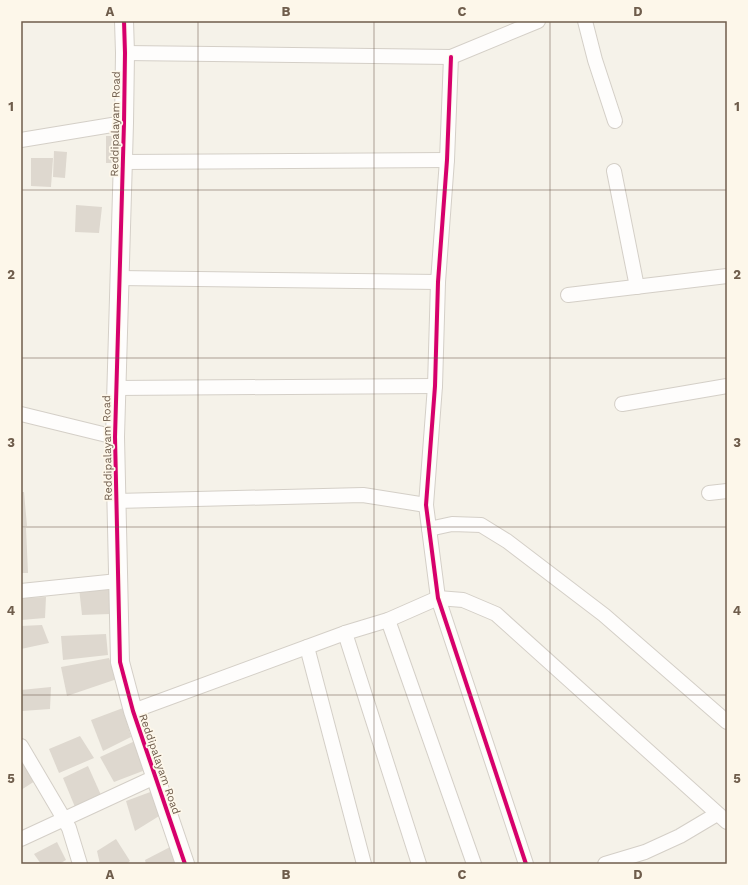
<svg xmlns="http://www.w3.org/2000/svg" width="748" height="885" font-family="'Work Sans',sans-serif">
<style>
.building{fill:#ded8cf}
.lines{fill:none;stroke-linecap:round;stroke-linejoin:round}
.minor-casing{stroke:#d4cfc7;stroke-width:16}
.tertiary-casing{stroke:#d4cfc7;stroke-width:20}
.minor{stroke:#fefdfc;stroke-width:14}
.tertiary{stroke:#fefdfc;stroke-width:18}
.cycleway-casing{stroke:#fdf7ea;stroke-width:6}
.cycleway{stroke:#d6006c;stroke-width:4}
.grid{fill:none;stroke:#6f5d4c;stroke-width:1;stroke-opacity:0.55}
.labels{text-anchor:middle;stroke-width:3.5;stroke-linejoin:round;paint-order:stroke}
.street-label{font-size:11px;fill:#6f5d4c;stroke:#fdf7ea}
.neatline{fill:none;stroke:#6f5d4c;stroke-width:1.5}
.grid-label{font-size:13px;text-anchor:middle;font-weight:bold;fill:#6f5d4c}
</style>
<rect width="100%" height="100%" fill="#f5f2e9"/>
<g class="building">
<rect x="106" y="136" width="14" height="27"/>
<path d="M 54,151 L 67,152 L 65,178 L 53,177 Z"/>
<path d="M 31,158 L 53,158 L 51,187 L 31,186 Z"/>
<path d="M 76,205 L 102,207 L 99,233 L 75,232 Z"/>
<path d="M 21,492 L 24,492 L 27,526 L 21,527 Z"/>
<path d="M 21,528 L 26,528 L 28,573 L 21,573 Z"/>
<path d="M 111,585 L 110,614 L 82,615 L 79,588 Z"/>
<path d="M 46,597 L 45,618 L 21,620 L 21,598 Z"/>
<path d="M 42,625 L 49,643 L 21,649 L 21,626 Z"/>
<path d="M 106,634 L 108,655 L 63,660 L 61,636 Z"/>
<path d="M 109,658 L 117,679 L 67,696 L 61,667 Z"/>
<path d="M 51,687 L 50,709 L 22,711 L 21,690 Z"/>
<path d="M 123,708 L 131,737 L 103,751 L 91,720 Z"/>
<path d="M 80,736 L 94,758 L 59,773 L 49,749 Z"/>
<path d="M 135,741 L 148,769 L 114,782 L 100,757 Z"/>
<path d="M 24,759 L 35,781 L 21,790 L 21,760 Z"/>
<path d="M 88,766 L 101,795 L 75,807 L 63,778 Z"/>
<path d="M 153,791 L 164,813 L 135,831 L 126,801 Z"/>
<path d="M 116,839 L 130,861 L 126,864 L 100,864 L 97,851 Z"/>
<path d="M 57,842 L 66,860 L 59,864 L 41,864 L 34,854 Z"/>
<path d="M 172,846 L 179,864 L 146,864 L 145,860 Z"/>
</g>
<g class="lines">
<defs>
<g id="minor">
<path d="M 585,21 L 595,60 L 615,121"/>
<path d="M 125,53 L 451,57 L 538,21"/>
<path d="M 451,57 L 447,160 L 438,282 L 435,386 L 426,505 L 438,598 L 526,864"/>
<path d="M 21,140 L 124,123"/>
<path d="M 123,162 L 447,160"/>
<path d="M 614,171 L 637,287"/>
<path d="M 119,278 L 438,282"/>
<path d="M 568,295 L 727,276"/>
<path d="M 115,388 L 435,386"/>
<path d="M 622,404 L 727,386"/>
<path d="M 21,414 L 115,437"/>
<path d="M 709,493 L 727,491"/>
<path d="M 116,501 L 363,495 L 426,505"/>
<path d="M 429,529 L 452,524 L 481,525 L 507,541 L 604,615 L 727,722"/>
<path d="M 21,591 L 118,581"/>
<path d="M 388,620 L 474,864"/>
<path d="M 345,633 L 419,864"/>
<path d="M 307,647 L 364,864"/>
<path d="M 133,711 L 345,633 L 388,620 L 438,598 L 463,600 L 496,614 L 727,822"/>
<path d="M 21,746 L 64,819 L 69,828 L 80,864"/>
<path d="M 21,839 L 155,777"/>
<path d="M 605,864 L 645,852 L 680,836 L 717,814"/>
</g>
<path id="tertiary" d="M 124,21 L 125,53 L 124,123 L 115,437 L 120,662 L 133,711 L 185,864"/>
</defs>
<use href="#minor" class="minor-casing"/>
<use href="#tertiary" class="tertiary-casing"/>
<use href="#minor" class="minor"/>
<use href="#tertiary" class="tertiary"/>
<defs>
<g id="cycleway">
<path d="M 124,21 L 125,53 L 124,123 L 115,437 L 120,662 L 133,711 L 185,864"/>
<path d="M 451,57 L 447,160 L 438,282 L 435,386 L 426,505 L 438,598 L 526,864"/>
</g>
</defs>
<use href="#cycleway" class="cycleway-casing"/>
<use href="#cycleway" class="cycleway"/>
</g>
<path class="grid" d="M 198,21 L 198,864M 374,21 L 374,864M 550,21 L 550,864M 21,190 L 727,190M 21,358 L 727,358M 21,527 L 727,527M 21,695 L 727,695"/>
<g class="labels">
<g class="street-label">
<text transform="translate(115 124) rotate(-89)" y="4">Reddipalayam Road</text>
<text transform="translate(107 448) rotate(-91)" y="4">Reddipalayam Road</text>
<text transform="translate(160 764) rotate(71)" y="4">Reddipalayam Road</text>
</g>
</g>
<rect width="748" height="885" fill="none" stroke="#fdf7ea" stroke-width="44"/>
<rect x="22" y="22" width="704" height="841" class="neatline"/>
<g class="grid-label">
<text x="110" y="16">A</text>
<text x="286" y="16">B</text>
<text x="462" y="16">C</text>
<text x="638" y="16">D</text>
<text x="11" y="111">1</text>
<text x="737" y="111">1</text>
<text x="11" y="279">2</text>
<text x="737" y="279">2</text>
<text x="11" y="447">3</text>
<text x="737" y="447">3</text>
<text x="11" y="615">4</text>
<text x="737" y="615">4</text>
<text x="11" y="783">5</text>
<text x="737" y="783">5</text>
<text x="110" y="879">A</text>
<text x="286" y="879">B</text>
<text x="462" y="879">C</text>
<text x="638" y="879">D</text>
</g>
</svg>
